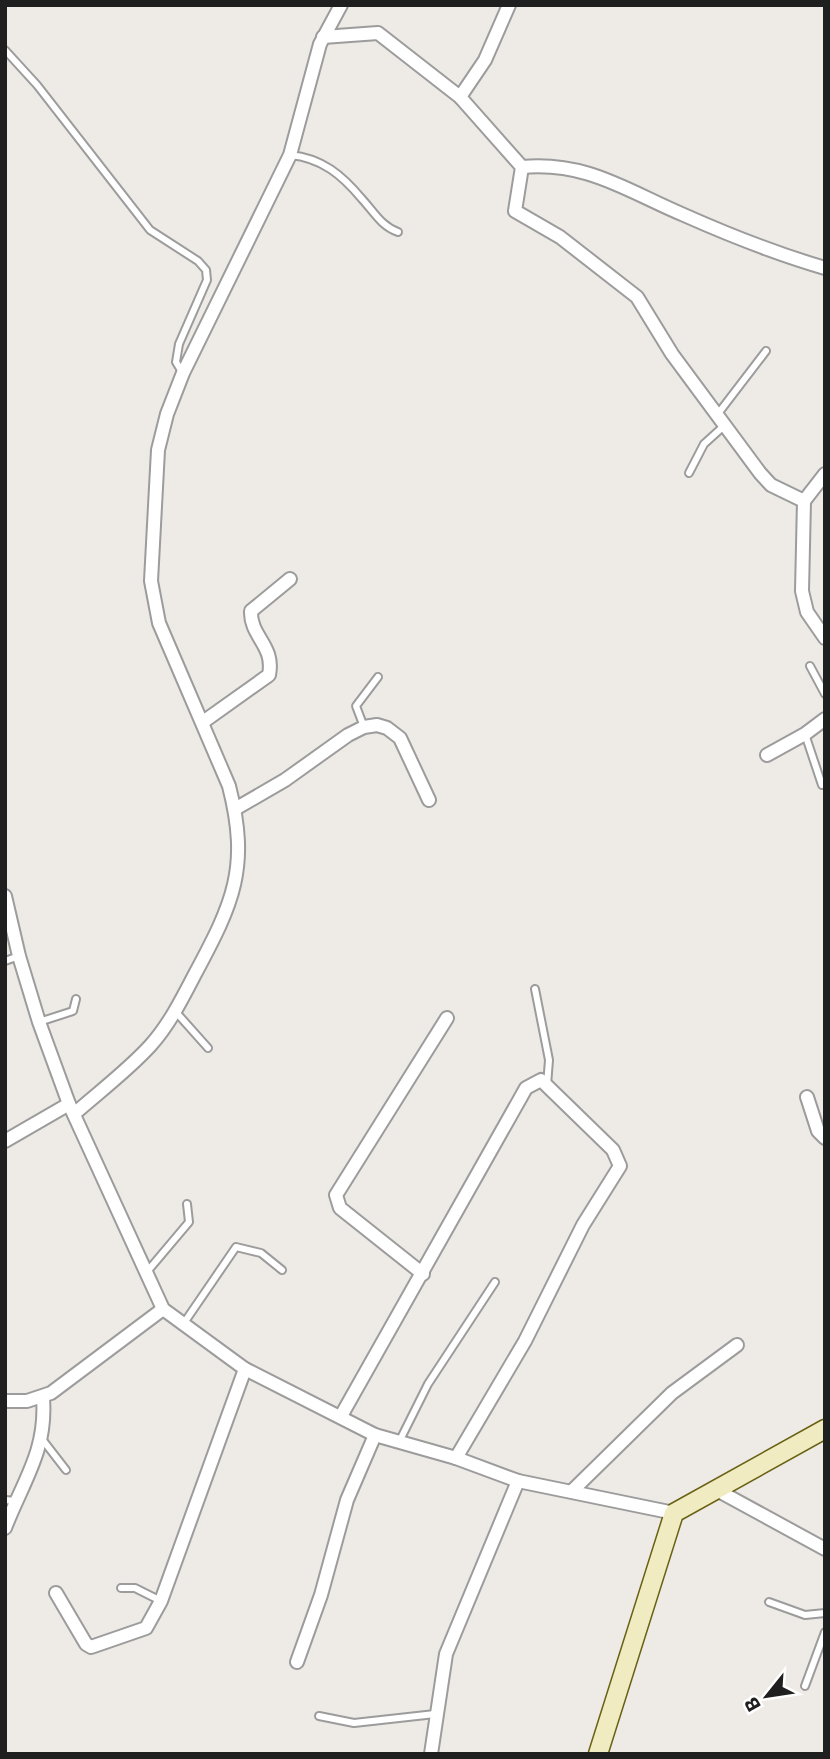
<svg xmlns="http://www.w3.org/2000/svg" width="830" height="1759" font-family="Commissioner,sans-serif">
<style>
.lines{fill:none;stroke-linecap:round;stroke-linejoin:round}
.lane-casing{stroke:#9c9c9c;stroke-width:10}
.street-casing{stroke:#9c9c9c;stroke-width:16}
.secondary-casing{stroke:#696113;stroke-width:21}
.lane{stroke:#fff;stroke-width:6}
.street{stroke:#fff;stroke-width:12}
.secondary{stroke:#f1ebc1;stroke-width:18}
</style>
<rect width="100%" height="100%" fill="#eeeae6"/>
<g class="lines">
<defs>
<g id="lane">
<path d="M 5,50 L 37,85 L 150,230 L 198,261 L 206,270 L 207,280 L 179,344 L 176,362 L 182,372"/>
<path d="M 290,155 C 322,158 342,175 362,199 C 374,212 381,226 398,232"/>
<path d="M 717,415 L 766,351"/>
<path d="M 689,473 L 704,444 L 725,425"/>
<path d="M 810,666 L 825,694"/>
<path d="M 364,727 L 356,706 L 378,677"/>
<path d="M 805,734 L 822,785"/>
<path d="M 5,961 L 19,956"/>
<path d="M 535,989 L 549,1060 L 547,1085"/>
<path d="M 175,1011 L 208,1048"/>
<path d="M 39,1022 L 73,1011 L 76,999"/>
<path d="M 146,1273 L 189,1222 L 187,1204"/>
<path d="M 184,1323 L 236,1247 L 261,1253 L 282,1270"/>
<path d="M 42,1439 L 66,1470"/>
<path d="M 399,1442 L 428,1384 L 495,1282"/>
<path d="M 5,1500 L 16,1501"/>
<path d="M 121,1588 L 135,1588 L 161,1601"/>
<path d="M 769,1602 L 805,1615 L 825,1613"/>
<path d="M 805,1686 L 825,1632"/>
<path d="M 319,1716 L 354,1723 L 435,1714"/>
</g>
<g id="street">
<path d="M 323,37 L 378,33 L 460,97 L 522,167 L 515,211 L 560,237 L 637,297 L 672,354 L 760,473 L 771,485 L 804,501"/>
<path d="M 460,97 L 485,60 L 509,5"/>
<path d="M 522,167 C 587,161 627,191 684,215 C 729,235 777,254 825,268"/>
<path d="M 825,474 L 804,501 L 802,591 L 807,612 L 825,638"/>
<path d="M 203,722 L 269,675 C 275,645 250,637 251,611 L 290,579"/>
<path d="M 767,755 L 805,734 L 825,719"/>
<path d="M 235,809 L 285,780 L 348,735 L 364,727 L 377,725 L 387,728 L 400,738 L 429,800"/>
<path d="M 5,896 L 19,956 L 39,1022 L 69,1104 L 163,1309 L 245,1369 L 375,1435 L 456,1458 L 518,1481 L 674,1513"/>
<path d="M 807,1097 L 818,1131 L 825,1138"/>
<path d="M 74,1114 C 99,1092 127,1071 150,1046 C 169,1025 182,999 195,974 C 233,903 250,868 229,786 L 159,623 L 151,581 L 158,450 L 167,414 L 183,373 L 290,155 L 320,44 L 341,5"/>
<path d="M 5,1141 L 69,1104"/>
<path d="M 423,1274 L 340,1208 L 336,1195 L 447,1018"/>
<path d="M 5,1401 L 27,1401 L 51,1393 L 163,1309"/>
<path d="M 341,1416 L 526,1088 L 541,1080 L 613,1150 L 620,1166 L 583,1225 L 525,1341 L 456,1458"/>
<path d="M 715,1489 L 825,1549"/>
<path d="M 572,1491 L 672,1393 L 737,1345"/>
<path d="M 5,1528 C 23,1481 47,1451 43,1398"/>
<path d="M 56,1593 L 86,1644 L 91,1647 L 146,1628 L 161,1601 L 245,1369"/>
<path d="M 297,1662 L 321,1595 L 347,1500 L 375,1435"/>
<path d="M 431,1754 L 446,1654 L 518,1481"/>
</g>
<path id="secondary" d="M 598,1754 L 674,1513 L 825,1429"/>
</defs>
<use href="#lane" class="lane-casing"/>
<use href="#street" class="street-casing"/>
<use href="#secondary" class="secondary-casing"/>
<use href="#lane" class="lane"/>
<use href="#street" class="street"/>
<use href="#secondary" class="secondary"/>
</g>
<rect width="830" height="1759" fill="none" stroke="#1f1f1f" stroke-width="14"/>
<g transform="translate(767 1696) rotate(240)" stroke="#ffffff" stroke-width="5" paint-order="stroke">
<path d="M0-5L12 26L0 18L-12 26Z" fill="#1f1f1f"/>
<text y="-10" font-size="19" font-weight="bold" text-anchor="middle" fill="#1f1f1f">B</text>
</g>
</svg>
